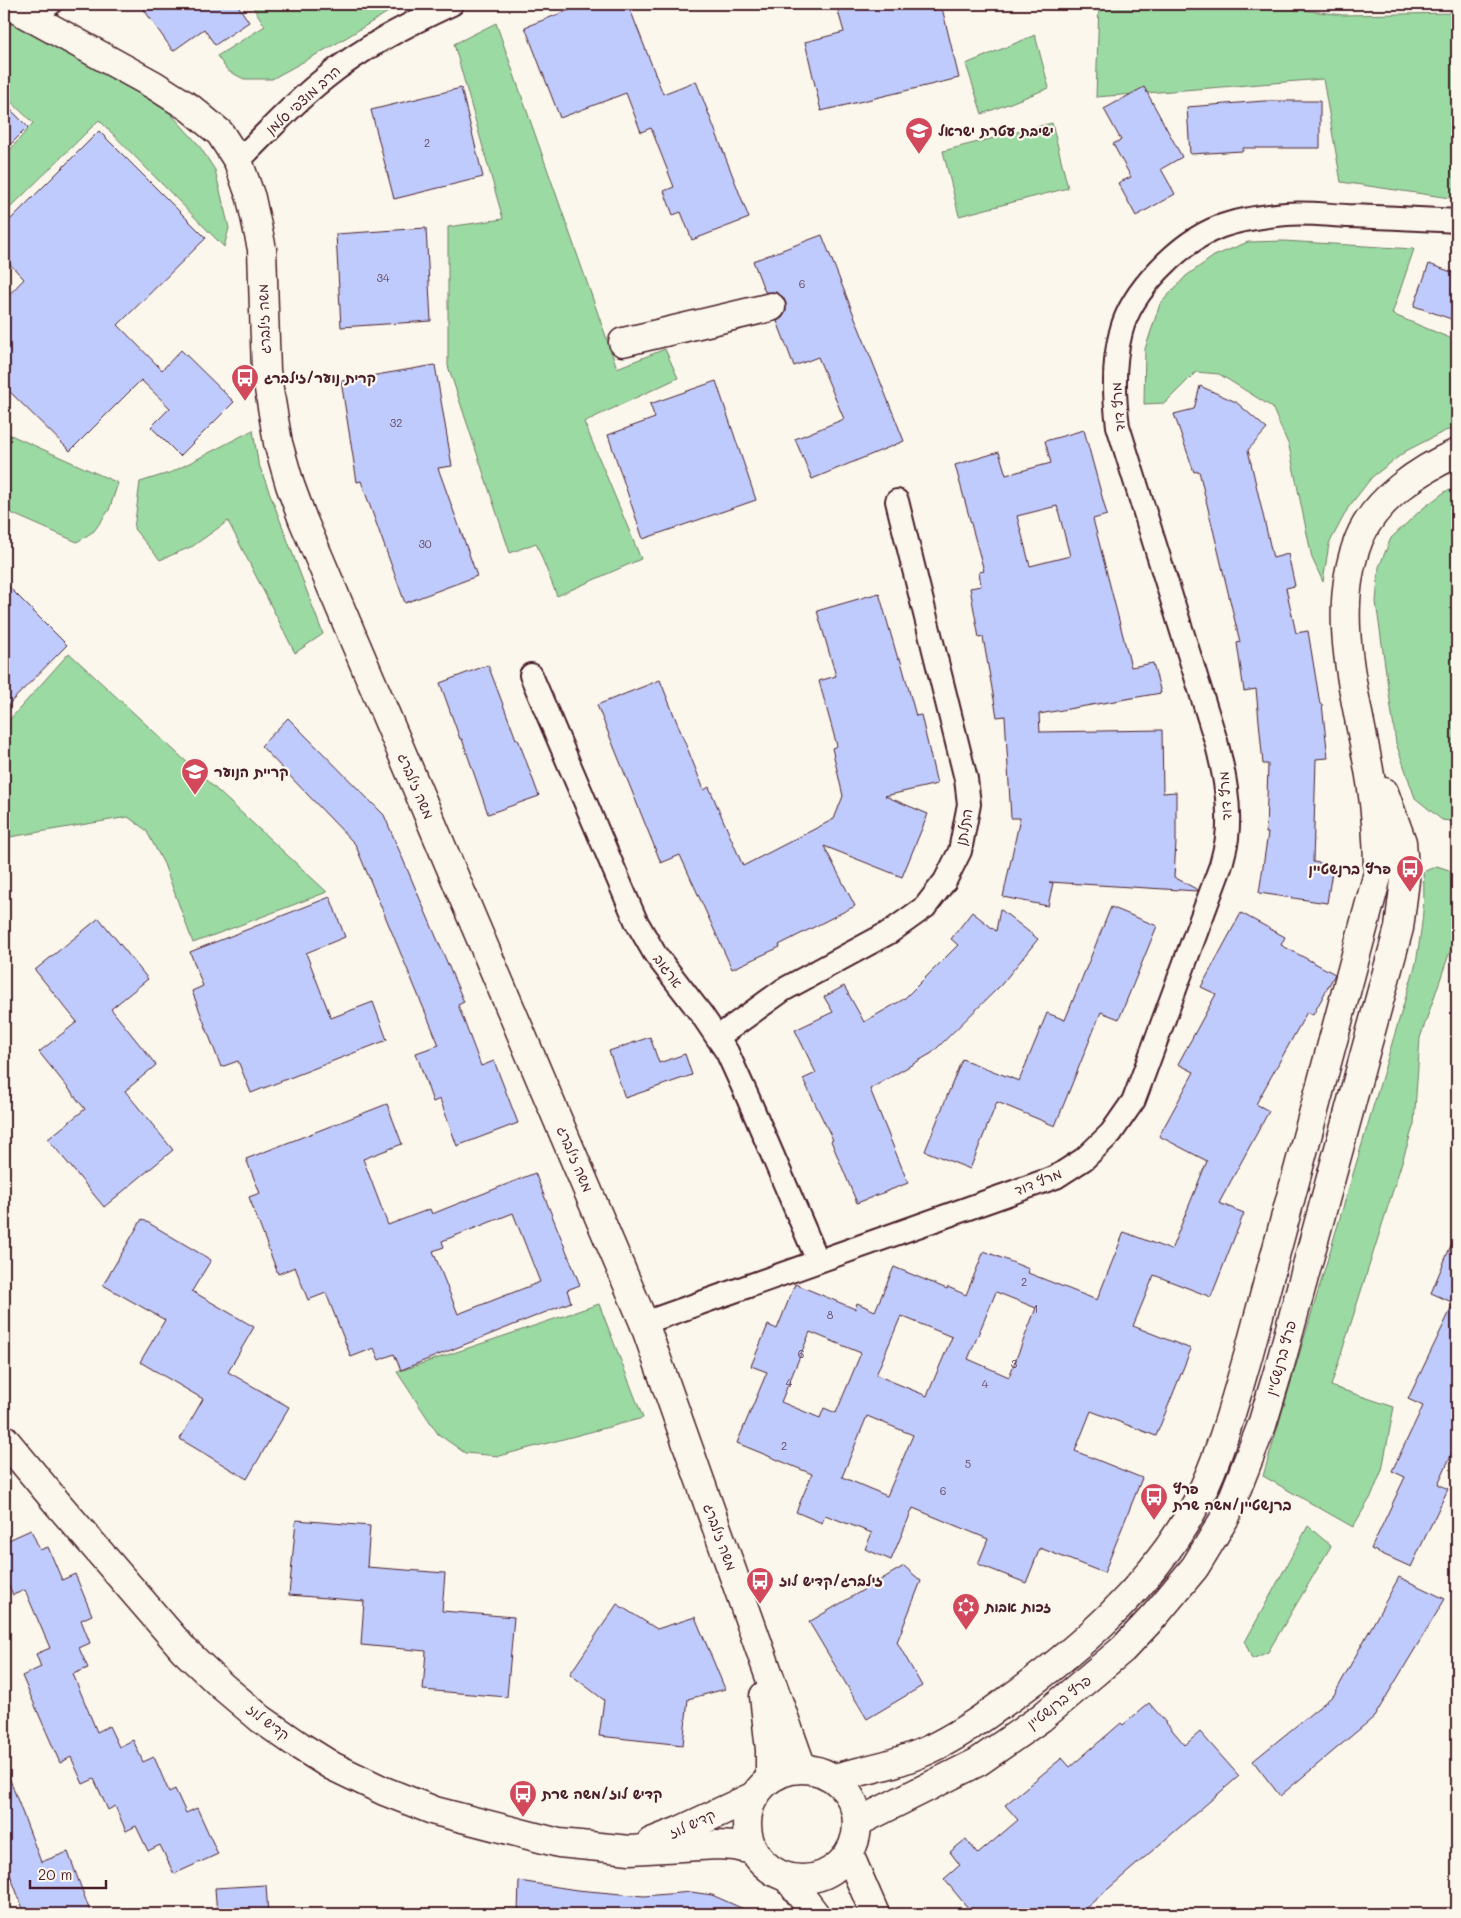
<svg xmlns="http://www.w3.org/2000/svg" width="1461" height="1918" font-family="Mali,'Playpen Sans Hebrew',sans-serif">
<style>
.green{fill:#9bdaa2;stroke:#727c66}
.building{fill:#c0cbfd;stroke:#4a1f2b;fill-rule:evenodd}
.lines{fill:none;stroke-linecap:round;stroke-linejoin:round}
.minor-casing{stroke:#4a1f2b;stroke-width:26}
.tertiary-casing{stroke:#4a1f2b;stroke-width:31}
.minor{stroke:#fbf7ec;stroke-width:22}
.tertiary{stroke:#fbf7ec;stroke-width:28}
.labels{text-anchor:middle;stroke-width:4.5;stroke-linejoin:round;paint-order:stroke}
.number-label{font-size:11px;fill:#684a60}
.street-label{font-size:14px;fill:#4a1f2b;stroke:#fbf7ec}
.poi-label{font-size:14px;font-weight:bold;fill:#4a1f2b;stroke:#fbf7ec;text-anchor:start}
</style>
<rect width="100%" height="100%" fill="#fbf7ec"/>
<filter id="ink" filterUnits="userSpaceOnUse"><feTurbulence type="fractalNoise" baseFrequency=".02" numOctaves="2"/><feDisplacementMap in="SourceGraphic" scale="10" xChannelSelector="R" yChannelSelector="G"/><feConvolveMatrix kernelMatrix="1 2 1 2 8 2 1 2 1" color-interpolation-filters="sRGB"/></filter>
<g filter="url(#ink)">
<g class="green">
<path d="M 251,4 L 401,4 L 339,42 L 272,79 L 244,79 L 228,71 L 217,56 L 265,26 Z"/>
<path d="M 1099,4 L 1255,4 L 1343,15 L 1457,13 L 1457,199 L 1341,182 L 1323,79 L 1096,97 Z"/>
<path d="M 4,19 L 136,91 L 170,113 L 198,144 L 215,170 L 229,228 L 224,247 L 99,120 L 10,208 L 4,203 L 4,157 L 33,123 L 4,95 Z"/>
<path d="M 496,23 L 617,368 L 665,349 L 678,378 L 584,422 L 641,559 L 557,596 L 536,543 L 510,553 L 448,366 L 448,227 L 503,219 L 454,44 Z"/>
<path d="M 1035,35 L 1049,88 L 982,114 L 966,64 Z"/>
<path d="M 1052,123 L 1068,188 L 959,216 L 943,151 Z"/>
<path d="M 1284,241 L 1414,249 L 1392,314 L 1457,341 L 1457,428 L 1445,431 L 1406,451 L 1372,477 L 1348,508 L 1329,544 L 1323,582 L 1312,558 L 1289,446 L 1272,407 L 1219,374 L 1196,372 L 1165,403 L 1144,404 L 1145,349 L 1160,304 L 1186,276 L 1214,256 L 1248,242 Z"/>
<path d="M 253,430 L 258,462 L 323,634 L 295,653 L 228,521 L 193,546 L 160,560 L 134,529 L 140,482 L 172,472 Z"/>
<path d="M 4,432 L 118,483 L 109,510 L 94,531 L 77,542 L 4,510 Z"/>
<path d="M 1457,489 L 1457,822 L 1442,820 L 1415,798 L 1396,743 L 1376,602 L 1379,567 L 1391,538 L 1422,509 L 1446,491 Z"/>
<path d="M 69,653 L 327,892 L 193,943 L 164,864 L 146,830 L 128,817 L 4,838 L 4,726 Z"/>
<path d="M 1437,866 L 1449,870 L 1457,880 L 1457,931 L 1420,1038 L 1414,1124 L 1331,1386 L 1394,1407 L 1382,1470 L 1372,1495 L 1353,1527 L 1263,1476 L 1416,963 C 1421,932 1426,903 1423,872 Z"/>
<path d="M 599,1304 L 643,1418 L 499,1456 L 465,1453 L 438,1434 L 397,1372 Z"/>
<path d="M 1308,1526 L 1331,1546 L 1268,1652 L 1252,1659 L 1245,1642 Z"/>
</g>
<g class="building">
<path d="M 140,4 L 237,4 L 249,22 L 215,45 L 204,29 L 173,51 Z"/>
<path d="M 585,4 L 628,4 L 663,94 L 696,81 L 749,218 L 692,240 L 681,212 L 673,215 L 664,191 L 674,187 L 651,128 L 641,132 L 626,93 L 560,118 L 525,27 Z"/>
<path d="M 836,4 L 930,4 L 931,11 L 942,8 L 959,78 L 821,111 L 805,42 L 844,32 Z"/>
<path d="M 1144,87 L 1182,157 L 1161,169 L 1175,194 L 1136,216 L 1118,183 L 1131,177 L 1113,144 L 1121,140 L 1104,109 Z"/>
<path d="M 461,88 L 483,177 L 394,199 L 371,110 Z"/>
<path d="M 1264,101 L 1320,101 L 1320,148 L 1243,148 L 1243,151 L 1190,154 L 1187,107 Z"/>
<path d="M 4,103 L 28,127 L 4,151 Z"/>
<path d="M 99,131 L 206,238 L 118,325 L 162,370 L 181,350 L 234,402 L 180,456 L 151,427 L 170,408 L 141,380 L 70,451 L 4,386 L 4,300 L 24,279 L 4,258 L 4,226 Z"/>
<path d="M 426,228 L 431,321 L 341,327 L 336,234 Z"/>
<path d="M 822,235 L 904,441 L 812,479 L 795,439 L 844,419 L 818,357 L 794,366 L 777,321 L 782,318 L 786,312 L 786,303 L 783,297 L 776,292 L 765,292 L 753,261 Z"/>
<path d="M 1429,264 L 1457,274 L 1457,321 L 1414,306 Z"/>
<path d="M 435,365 L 452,466 L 438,468 L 477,576 L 405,603 L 361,481 L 357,482 L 341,381 Z"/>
<path d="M 716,381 L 756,500 L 643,539 L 608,435 L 655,418 L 650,404 Z"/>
<path d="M 1200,386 L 1236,402 L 1267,429 L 1248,450 L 1273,558 L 1288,554 L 1295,586 L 1286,588 L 1296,633 L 1308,631 L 1320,704 L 1322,704 L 1328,758 L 1316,759 L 1313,862 L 1333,865 L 1327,903 L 1259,893 L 1268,833 L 1266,833 L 1268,764 L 1263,764 L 1256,689 L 1244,691 L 1237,643 L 1240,642 L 1199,471 L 1194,472 L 1174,414 L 1194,409 Z"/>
<path d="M 1084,430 L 1107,515 L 1093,519 L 1131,667 L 1153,663 L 1161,693 L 1039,714 L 1040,732 L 1162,730 L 1163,793 L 1176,792 L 1176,842 L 1174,877 L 1198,890 L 1197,891 L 1049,882 L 1053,883 L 1048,906 L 1003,897 L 1020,818 L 1011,818 L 1005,716 L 997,717 L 983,637 L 979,638 L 970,588 L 981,586 L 979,572 L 984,571 L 955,465 L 999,452 L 1006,475 L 1051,463 L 1045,441 ZM 1057,506 L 1070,556 L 1030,566 L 1017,516 Z"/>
<path d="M 4,582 L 67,645 L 4,709 Z"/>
<path d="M 879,593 L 898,659 L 900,658 L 916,716 L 921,715 L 937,784 L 885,796 L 928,814 L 902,877 L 824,846 L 855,906 L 779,945 L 780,947 L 732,969 L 680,855 L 661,863 L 597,705 L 660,680 L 704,790 L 709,787 L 743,866 L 834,819 L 843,796 L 832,748 L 837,746 L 819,681 L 836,676 L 817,611 Z"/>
<path d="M 488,665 L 516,739 L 518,739 L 539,796 L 488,814 L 462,739 L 460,739 L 440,683 Z"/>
<path d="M 288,718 L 384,815 L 464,1002 L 458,1005 L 481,1066 L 494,1061 L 518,1123 L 457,1146 L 440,1099 L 433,1102 L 416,1053 L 439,1045 L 355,844 L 261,746 Z"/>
<path d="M 330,897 L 345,937 L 306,953 L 331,1018 L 373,1002 L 387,1040 L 251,1093 L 238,1061 L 221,1067 L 192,991 L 203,986 L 190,952 Z"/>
<path d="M 1111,907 L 1157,926 L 1119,1019 L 1101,1012 L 1055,1126 L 997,1102 L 970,1169 L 925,1151 L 962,1059 L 1019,1081 L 1047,1013 L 1065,1020 Z"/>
<path d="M 1000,909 L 1038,939 L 1001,985 L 932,1053 L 870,1089 L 908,1183 L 857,1203 L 831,1141 L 833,1140 L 803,1079 L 816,1073 L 795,1030 L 833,1012 L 824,997 L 844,986 L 864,1022 L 904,999 L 958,945 L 951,939 L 972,912 L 996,931 Z"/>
<path d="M 1241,913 L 1285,937 L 1281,945 L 1335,974 L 1313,1015 L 1307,1012 L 1256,1104 L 1269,1111 L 1219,1203 L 1244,1213 L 1211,1297 L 1154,1275 L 1133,1326 L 1191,1349 L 1156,1436 L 1091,1411 L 1075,1451 L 1142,1478 L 1104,1573 L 1040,1548 L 1026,1583 L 978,1564 L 988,1539 L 913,1508 L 891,1560 L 865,1549 L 872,1533 L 825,1515 L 822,1523 L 796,1512 L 812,1474 L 737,1443 L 767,1372 L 751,1366 L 768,1325 L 777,1329 L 795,1284 L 855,1309 L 857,1303 L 875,1311 L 894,1267 L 947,1289 L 948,1287 L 966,1295 L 984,1251 L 1029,1269 L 1028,1273 L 1097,1300 L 1124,1232 L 1171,1250 L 1207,1161 L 1159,1136 L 1194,1072 L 1178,1064 L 1216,994 L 1201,987 ZM 996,1292 L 1036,1308 L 1009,1377 L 968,1359 ZM 901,1316 L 952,1337 L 927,1396 L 876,1375 ZM 810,1332 L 861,1353 L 836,1413 L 824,1408 L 820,1418 L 781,1402 ZM 867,1416 L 913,1435 L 887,1496 L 842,1477 Z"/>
<path d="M 99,918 L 148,979 L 111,1009 L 156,1065 L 125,1091 L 173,1150 L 104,1207 L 48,1139 L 85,1109 L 39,1052 L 77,1022 L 35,970 Z"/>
<path d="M 650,1037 L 659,1063 L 685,1054 L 692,1075 L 625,1098 L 609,1051 Z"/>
<path d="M 387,1104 L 402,1144 L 363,1159 L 388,1225 L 430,1209 L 432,1214 L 535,1173 L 580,1285 L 567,1290 L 571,1302 L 401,1370 L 394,1354 L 379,1360 L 374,1348 L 351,1357 L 326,1293 L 308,1300 L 295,1267 L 278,1274 L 249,1197 L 260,1193 L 246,1159 ZM 513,1213 L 540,1282 L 458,1314 L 433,1251 L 444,1247 L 442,1241 Z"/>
<path d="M 142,1219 L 211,1260 L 192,1291 L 254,1327 L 228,1372 L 289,1407 L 247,1479 L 180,1439 L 203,1399 L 140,1362 L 165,1320 L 103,1285 Z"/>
<path d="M 1457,1231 L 1457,1442 L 1438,1484 L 1448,1489 L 1411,1567 L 1371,1549 L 1405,1477 L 1392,1471 L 1423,1406 L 1408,1399 L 1454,1303 L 1431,1293 Z"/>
<path d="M 296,1520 L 370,1526 L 367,1567 L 445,1573 L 442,1611 L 514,1617 L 507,1697 L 423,1690 L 426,1651 L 361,1645 L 364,1601 L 289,1595 Z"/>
<path d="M 31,1530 L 40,1550 L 48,1547 L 62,1580 L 75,1574 L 92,1615 L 81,1620 L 90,1643 L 79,1648 L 88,1668 L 73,1674 L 97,1732 L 109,1726 L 119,1747 L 133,1740 L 143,1762 L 154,1757 L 169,1792 L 175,1789 L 186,1813 L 197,1808 L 218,1854 L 174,1874 L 160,1845 L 148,1851 L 136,1826 L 126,1831 L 115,1806 L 108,1810 L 94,1779 L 83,1784 L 71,1757 L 60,1763 L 22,1676 L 41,1667 L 36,1654 L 50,1648 L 25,1590 L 13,1595 L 4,1574 L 4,1542 Z"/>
<path d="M 904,1566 L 921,1581 L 897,1642 L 922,1686 L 867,1719 L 809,1622 Z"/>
<path d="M 1399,1577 L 1445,1599 L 1374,1717 L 1280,1796 L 1253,1761 L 1334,1695 Z"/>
<path d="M 617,1604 L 657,1629 L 695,1617 L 725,1689 L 688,1699 L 683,1745 L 599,1736 L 604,1700 L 570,1674 Z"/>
<path d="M 1149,1703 L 1185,1745 L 1200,1732 L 1239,1776 L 1079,1914 L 973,1914 L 944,1879 L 960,1865 L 950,1852 L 966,1839 L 978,1854 L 1018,1820 L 1005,1805 L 1062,1758 L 1070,1767 L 1121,1723 L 1123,1725 Z"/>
<path d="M 6,1769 L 41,1862 L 68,1852 L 91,1914 L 25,1914 L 4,1859 L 4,1770 Z"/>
<path d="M 519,1881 L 577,1890 L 644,1896 L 691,1892 L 712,1895 L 755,1914 L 518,1914 Z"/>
<path d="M 266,1885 L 268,1914 L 217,1914 L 215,1888 Z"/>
</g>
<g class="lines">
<defs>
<g id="minor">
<path d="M 28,15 L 50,4"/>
<path d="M 238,161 C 266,134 293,103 324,79 C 363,47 407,25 452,4"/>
<path d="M 531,675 L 636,921 L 655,954 L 702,1015 L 727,1052 L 748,1098 L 818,1261"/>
<path d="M 718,1037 L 783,990 L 890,932 L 925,907 L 945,881 L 960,851 L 969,804 L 966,779 L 897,501"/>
<path d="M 644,1323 L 1056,1177 L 1084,1159 L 1111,1133 L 1134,1100 L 1221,865 C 1223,856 1226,847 1227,838 C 1231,806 1224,772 1216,741 L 1118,426 C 1114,396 1113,362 1121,332 C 1131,291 1180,242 1219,227 C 1240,219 1265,216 1286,214 C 1306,212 1327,215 1347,216 C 1384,217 1421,219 1457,221"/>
</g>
<g id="tertiary">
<path d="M 7,4 L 154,85 L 190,108 L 220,133 L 238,161 L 251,198 L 262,249 L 266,371 L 278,443 L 290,485 L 303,520 L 644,1323 L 802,1768"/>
<path d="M 623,342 L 771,307"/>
<path d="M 4,1439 L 58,1504 L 184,1650 L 222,1686 L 261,1719 L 300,1746 L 332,1766 L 384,1791 L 435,1811 L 559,1843 L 630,1850 L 717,1845 L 735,1846 L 753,1850"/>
<path d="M 764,1696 L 770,1750 L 770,1778"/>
<circle cx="802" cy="1824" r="55"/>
<path d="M 834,1778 C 865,1770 898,1764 928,1750 C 956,1737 980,1720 1005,1702 C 1080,1649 1153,1585 1197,1502 C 1220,1457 1234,1404 1248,1356 L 1378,873 C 1378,842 1376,812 1371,782 C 1359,704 1328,616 1359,539 C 1375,499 1421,469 1457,453"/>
<path d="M 858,1822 L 978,1762 L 1041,1718 L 1123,1649 L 1156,1614 L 1195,1567 L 1226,1516 L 1262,1425 L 1280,1365 L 1399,928 L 1405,880 L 1402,842 L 1384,792"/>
<path d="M 651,1842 L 679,1831 L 754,1796"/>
<path d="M 849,1854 L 875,1914"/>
<path d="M 787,1877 L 815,1914"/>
</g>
</defs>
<use href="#minor" class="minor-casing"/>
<use href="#tertiary" class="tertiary-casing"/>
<use href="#minor" class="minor"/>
<use href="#tertiary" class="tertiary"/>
</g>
</g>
<defs>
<symbol id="school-pin" viewBox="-11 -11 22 30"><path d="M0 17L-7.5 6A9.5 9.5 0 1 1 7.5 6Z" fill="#d1495b" stroke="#fbf7ec"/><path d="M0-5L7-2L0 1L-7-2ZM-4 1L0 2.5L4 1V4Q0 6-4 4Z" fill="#fff"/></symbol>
<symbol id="bus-pin" viewBox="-11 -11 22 30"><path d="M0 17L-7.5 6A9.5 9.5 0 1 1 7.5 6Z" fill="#d1495b" stroke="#fbf7ec"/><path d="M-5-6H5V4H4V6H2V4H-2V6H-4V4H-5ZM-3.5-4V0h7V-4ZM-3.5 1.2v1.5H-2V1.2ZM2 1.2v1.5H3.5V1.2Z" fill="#fff"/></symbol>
<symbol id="synagogue-pin" viewBox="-11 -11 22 30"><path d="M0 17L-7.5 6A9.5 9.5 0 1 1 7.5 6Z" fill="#d1495b" stroke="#fbf7ec"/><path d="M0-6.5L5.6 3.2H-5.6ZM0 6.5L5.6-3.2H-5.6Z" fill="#fff"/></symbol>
</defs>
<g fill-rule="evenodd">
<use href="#school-pin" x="903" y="115" width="32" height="43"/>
<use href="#bus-pin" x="229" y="362" width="32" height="43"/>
<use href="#school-pin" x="179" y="756" width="32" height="43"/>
<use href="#bus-pin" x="1394" y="853" width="32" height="43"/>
<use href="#bus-pin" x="1138" y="1481" width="32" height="43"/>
<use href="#bus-pin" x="744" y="1565" width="32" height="43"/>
<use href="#synagogue-pin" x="950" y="1591" width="32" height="43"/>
<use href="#bus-pin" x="507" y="1778" width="32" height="43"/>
</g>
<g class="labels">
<g class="number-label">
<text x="427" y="147">2</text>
<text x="383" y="282">34</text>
<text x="802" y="288">6</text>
<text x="396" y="427">32</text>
<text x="425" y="548">30</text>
<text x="1024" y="1286">2</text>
<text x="1036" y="1313">1</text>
<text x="830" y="1319">8</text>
<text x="801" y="1358">6</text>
<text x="1014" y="1368">3</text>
<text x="789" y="1387">4</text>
<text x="985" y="1388">4</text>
<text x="784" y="1450">2</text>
<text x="968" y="1468">5</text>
<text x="943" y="1495">6</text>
</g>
<g class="street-label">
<text transform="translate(303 100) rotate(-42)" y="5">הרב מוצפי סלמן</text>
<text transform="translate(264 319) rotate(-92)" y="5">משה זילברג</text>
<text transform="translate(1118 407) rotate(-95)" y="5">מרץ דוד</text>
<text transform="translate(416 786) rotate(67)" y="5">משה זילברג</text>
<text transform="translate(1225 796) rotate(-94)" y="5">מרץ דוד</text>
<text transform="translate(964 827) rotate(-79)" y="5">התלתן</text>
<text transform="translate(668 971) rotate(54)" y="5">ארגוב</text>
<text transform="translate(575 1159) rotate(67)" y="5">משה זילברג</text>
<text transform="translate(1038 1182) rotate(-22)" y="5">מרץ דוד</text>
<text transform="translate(1281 1358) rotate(-74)" y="5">פרץ ברנשטיין</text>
<text transform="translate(720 1537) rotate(70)" y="5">משה זילברג</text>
<text transform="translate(1059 1702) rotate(-38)" y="5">פרץ ברנשטיין</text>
<text transform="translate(268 1722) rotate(37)" y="5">קדיש לוז</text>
<text transform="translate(692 1824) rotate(-25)" y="5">קדיש לוז</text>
</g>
<g class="poi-label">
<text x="938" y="136">ישיבת עטרת ישראל</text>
<text x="264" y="383">קרית נוער/זילברג</text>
<text x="214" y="777">קריית הנוער</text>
<text x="1391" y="874" text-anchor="end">פרץ ברנשטיין</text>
<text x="1173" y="1494">פרץ<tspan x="1173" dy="16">ברנשטיין/משה שרת</tspan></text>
<text x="779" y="1586">זילברג/קדיש לוז</text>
<text x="985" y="1612">זכות אבות</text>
<text x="542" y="1799">קדיש לוז/משה שרת</text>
</g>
</g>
<rect width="1461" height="1918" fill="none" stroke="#fbf7ec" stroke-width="20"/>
<rect x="10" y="10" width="1441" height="1898" fill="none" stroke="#4a1f2b" stroke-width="2" filter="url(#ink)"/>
<path d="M30 1880v8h76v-8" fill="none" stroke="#4a1f2b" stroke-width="2.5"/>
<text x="38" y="1880" font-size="15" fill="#4a1f2b" stroke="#fbf7ec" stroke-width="4" paint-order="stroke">20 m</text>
</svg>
